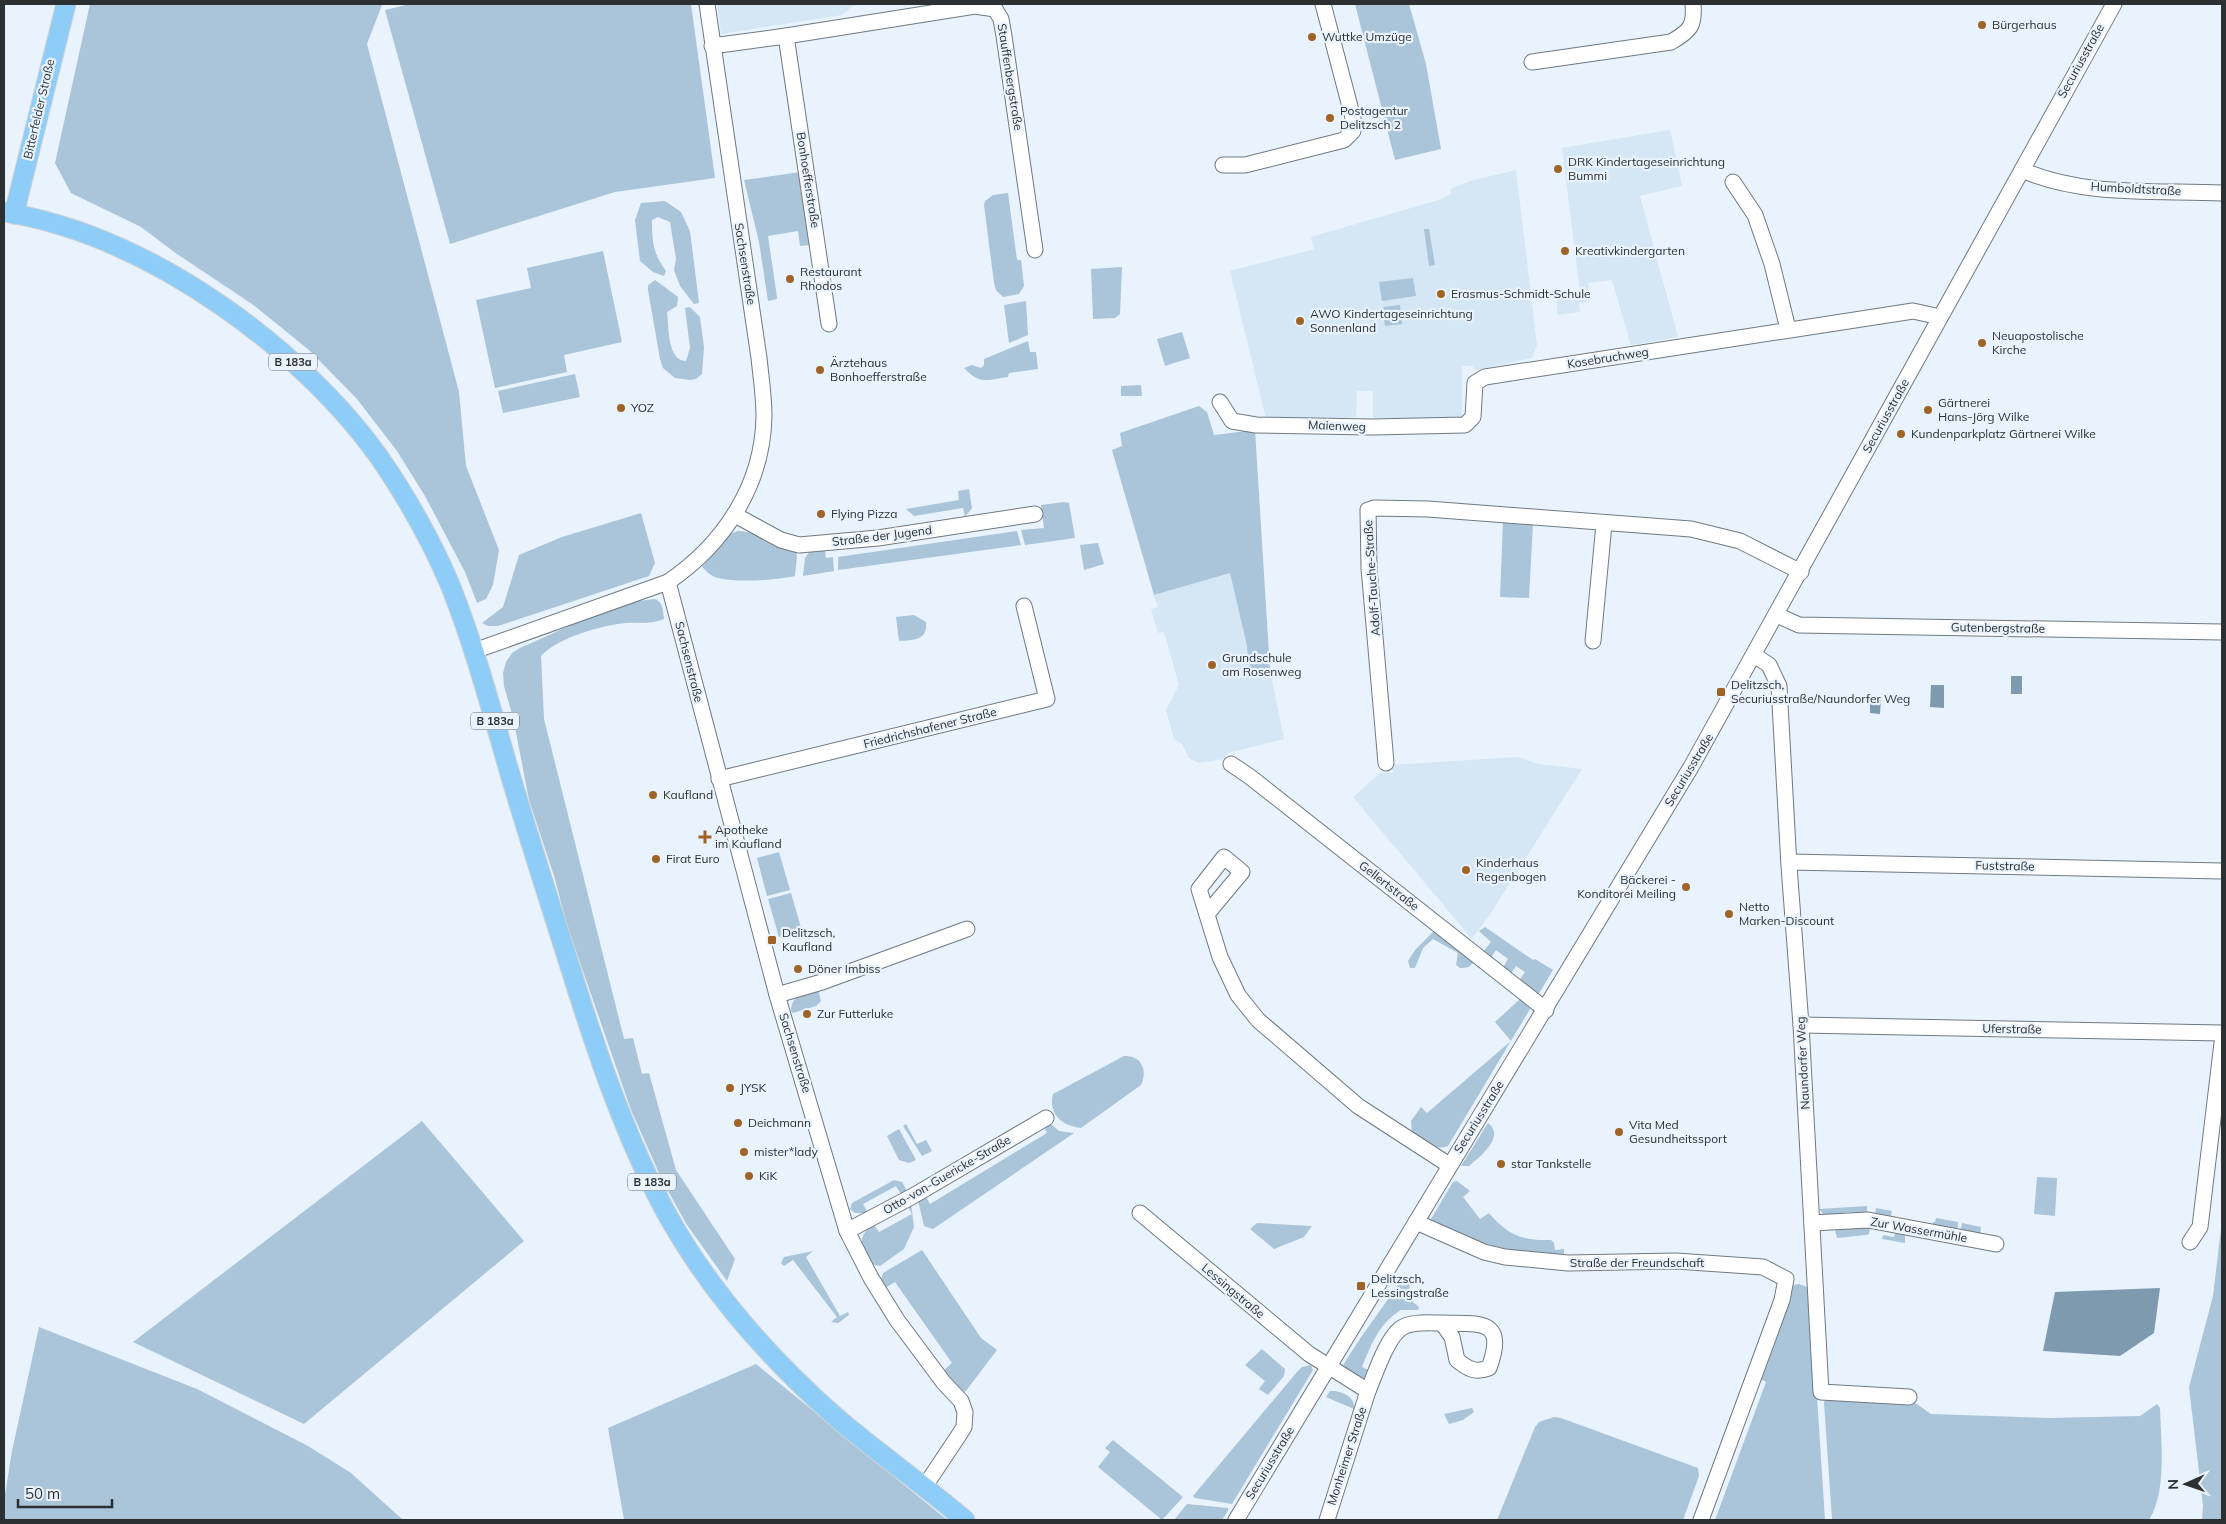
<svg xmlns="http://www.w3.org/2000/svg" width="2226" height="1524" font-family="Mulish,sans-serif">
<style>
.built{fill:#d5e6f4}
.green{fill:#aac4d9}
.water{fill:#7e9aaf}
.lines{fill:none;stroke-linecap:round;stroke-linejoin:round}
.minor-casing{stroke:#6f7981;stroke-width:17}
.major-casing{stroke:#d1d1d2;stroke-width:21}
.minor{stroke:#fff;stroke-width:15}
.major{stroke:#8ecdf7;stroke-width:19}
.poi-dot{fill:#9f6326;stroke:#e8f3fd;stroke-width:2}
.labels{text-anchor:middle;stroke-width:4.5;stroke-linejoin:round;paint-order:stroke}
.shield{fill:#e8f3fd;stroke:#646a70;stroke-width:1}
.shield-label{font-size:11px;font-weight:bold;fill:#2c3033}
.poi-label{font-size:12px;fill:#2c3033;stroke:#e8f3fd;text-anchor:start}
.street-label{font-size:12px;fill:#2c3033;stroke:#e8f3fd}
</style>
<rect width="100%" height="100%" fill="#e8f3fd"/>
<g class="built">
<path d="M 717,4 L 855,4 L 842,15 L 721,34 Z"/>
<path d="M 1670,130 L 1682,186 L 1640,196 L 1678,337 L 1631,345 L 1612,280 L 1588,283 L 1590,302 L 1579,303 L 1580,312 L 1558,315 L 1556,296 L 1580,292 L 1562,148 Z"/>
<path d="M 1516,170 L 1537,345 L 1532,358 L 1476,370 L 1472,366 L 1462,366 L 1462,419 L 1373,418 L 1373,391 L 1357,391 L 1356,417 L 1266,419 L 1230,271 L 1314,249 L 1311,237 L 1442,199 L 1451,193 L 1451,189 L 1470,181 Z"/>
<path d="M 1230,573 L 1247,647 L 1248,661 L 1259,671 L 1270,670 L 1284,739 L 1228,753 L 1223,759 L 1218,760 L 1198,763 L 1189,758 L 1182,744 L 1174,739 L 1166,710 L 1179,685 L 1164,632 L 1158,633 L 1151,609 L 1158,607 L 1154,595 Z"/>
<path d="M 1518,757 L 1538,764 L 1582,769 L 1491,913 L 1472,939 L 1353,797 L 1380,773 L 1393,773 L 1392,765 Z"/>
</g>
<g class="green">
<path d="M 90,4 L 386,4 L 382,5 L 367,44 L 459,392 L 466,466 L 499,550 L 493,585 L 486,599 L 477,603 L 465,572 L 425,496 L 397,451 L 357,399 L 309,350 L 252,304 L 177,254 L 141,227 L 71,193 L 55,163 Z"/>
<path d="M 410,4 L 691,4 L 715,178 L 615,192 L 450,244 L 385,10 Z"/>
<path d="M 1355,4 L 1409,4 L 1426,64 L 1441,149 L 1395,160 Z"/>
<path d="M 801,172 L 812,245 L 800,246 L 798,231 L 768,236 L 777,297 L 777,299 L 768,301 L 759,242 L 744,180 Z"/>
<path d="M 1008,193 L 1017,260 L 1021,260 L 1024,286 L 1019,294 L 1003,297 L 996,290 L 994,283 L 984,205 L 985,201 L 993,195 Z"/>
<path d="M 665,201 L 681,212 L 690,231 L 699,303 L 694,304 L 680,286 L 674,270 L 676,259 L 670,222 L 658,217 L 652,220 C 652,241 653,254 666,271 L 664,276 L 653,272 L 640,261 L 635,220 L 641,203 Z"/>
<path d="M 1429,229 L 1435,265 L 1429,266 L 1424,229 Z"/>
<path d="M 603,251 L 622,342 L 564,355 L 567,372 L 495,388 L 476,300 L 531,288 L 527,268 Z"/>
<path d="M 1122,267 L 1120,314 L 1115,318 L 1093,319 L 1091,269 Z"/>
<path d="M 1413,278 L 1416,296 L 1382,301 L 1379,282 Z"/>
<path d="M 655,280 L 678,297 L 677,306 L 667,312 C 669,326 667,361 686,361 L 690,348 L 685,308 L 690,307 L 700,317 L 704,347 L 702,374 L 696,379 L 690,380 L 675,378 L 663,368 L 660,359 L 648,290 L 648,285 Z"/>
<path d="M 1026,301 L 1028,335 L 1009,343 L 1004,305 Z"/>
<path d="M 1400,305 L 1402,324 L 1385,326 L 1383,307 Z"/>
<path d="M 1182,332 L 1190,358 L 1165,366 L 1157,339 Z"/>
<path d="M 1028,341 L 1030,352 L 1036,352 L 1038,369 L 1009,373 L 1008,377 C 986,380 980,385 964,368 L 972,365 L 981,368 L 984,365 L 984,359 Z"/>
<path d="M 575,374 L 580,397 L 503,413 L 498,391 Z"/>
<path d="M 1141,385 L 1142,396 L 1121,396 L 1121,386 Z"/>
<path d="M 1199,406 L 1207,412 L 1214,435 L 1255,430 L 1270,670 L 1253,671 L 1248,661 L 1247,646 L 1230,573 L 1154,595 L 1112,450 L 1122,446 L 1120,433 Z"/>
<path d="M 969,489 L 972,508 L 965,517 L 963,508 L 914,516 L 906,509 L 959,500 L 958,491 Z"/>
<path d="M 1064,502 L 1069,503 L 1075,538 L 1025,545 L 1021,530 L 1044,528 L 1041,505 Z"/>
<path d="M 641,513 L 655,563 L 649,576 L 498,626 L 488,626 L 482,623 L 503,607 L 519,555 L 562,537 Z"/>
<path d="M 1503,521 L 1533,523 L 1529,598 L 1500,597 Z"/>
<path d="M 738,531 C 755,531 777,544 794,550 L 797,555 L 795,576 C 775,580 739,583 718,578 C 711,576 707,572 702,567 L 730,534 Z"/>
<path d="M 1017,531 L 1021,545 L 838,570 L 838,557 Z"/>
<path d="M 1098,543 L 1104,564 L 1084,570 L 1080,545 Z"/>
<path d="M 825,550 L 826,558 L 833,557 L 834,571 L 803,576 L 805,558 L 810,551 Z"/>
<path d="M 655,599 C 663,602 663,611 664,619 C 646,625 643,622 626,623 C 602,625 557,638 541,656 L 544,719 L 624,1039 L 633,1038 L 642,1074 L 649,1073 L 676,1170 L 735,1259 L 727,1281 L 687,1225 L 663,1182 L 631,1110 L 566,922 L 555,879 L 529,800 L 513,717 L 504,686 L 503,673 L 506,662 L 512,653 L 520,648 L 585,619 L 639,601 Z"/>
<path d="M 914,615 L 926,622 C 928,641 913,640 899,641 L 896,617 Z"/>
<path d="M 779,852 L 790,890 L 767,896 L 757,858 Z"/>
<path d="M 791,893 L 802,931 L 779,937 L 768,899 Z"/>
<path d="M 1485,927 L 1533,960 L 1535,959 L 1553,970 L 1538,995 L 1518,982 L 1525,972 L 1516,966 L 1510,975 L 1502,969 L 1508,959 L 1496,950 L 1490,959 L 1482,953 L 1491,942 L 1479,931 Z"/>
<path d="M 1435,930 L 1474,960 C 1472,967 1467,968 1460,968 L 1456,965 L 1458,953 L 1433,939 L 1423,948 L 1415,968 L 1410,968 L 1408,961 L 1415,950 Z"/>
<path d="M 818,989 L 821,1001 L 816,1006 L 793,1013 L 791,1011 C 791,995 805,993 818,989 Z"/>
<path d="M 1526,998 L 1533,1004 L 1448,1146 C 1434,1151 1424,1142 1412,1134 L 1411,1121 L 1421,1107 L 1427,1113 L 1511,1041 L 1495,1022 L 1519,1000 Z"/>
<path d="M 1124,1056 C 1141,1055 1148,1070 1141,1085 L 1081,1128 C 1062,1126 1048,1114 1053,1094 Z"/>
<path d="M 422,1121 L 524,1241 L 304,1424 L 133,1342 Z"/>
<path d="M 1050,1123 L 1059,1131 L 1074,1133 L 933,1229 L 924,1226 L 918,1200 L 925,1195 L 930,1204 L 1047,1133 L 1043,1125 Z"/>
<path d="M 1488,1123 C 1506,1136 1480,1157 1469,1166 L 1461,1166 Z"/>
<path d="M 906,1124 L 917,1144 L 926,1140 L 932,1151 L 922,1156 L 903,1126 Z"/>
<path d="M 899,1129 L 916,1160 L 909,1163 L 899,1160 L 887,1136 Z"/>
<path d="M 2037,1177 L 2057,1178 L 2055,1216 L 2034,1214 Z"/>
<path d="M 894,1180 L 902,1182 L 907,1191 L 901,1194 L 896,1186 L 863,1204 L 868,1213 L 855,1213 L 850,1209 L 852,1203 Z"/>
<path d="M 1457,1181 L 1470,1191 L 1463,1197 L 1480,1219 L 1489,1213 C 1508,1235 1522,1241 1551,1240 L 1554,1243 L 1555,1250 L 1564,1249 L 1564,1255 L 1510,1250 L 1476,1241 L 1432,1224 L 1431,1219 L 1453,1182 Z"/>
<path d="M 911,1203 L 914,1227 L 904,1249 L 880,1266 L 870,1264 C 861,1247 856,1238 873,1224 L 879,1232 L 912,1214 L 907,1205 Z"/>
<path d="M 1867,1206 L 1867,1216 L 1855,1217 L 1852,1212 L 1840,1213 L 1837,1218 L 1826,1217 L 1819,1209 Z"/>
<path d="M 1876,1208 L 1892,1211 L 1890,1220 L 1875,1217 Z"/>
<path d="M 1936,1218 L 1958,1222 L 1957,1232 L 1933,1228 L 1933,1222 L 1935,1222 Z"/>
<path d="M 2222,1221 L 2222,1520 L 2202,1520 L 2203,1506 L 2189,1387 L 2213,1296 Z"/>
<path d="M 1257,1223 L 1312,1226 L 1304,1237 L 1274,1249 L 1250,1229 Z"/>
<path d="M 1962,1223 L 1981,1227 L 1980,1236 L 1960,1232 Z"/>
<path d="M 1865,1227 L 1870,1228 L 1869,1234 L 1866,1235 L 1837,1238 L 1835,1230 Z"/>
<path d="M 1895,1233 L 1905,1234 L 1905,1243 L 1882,1239 L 1883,1235 L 1894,1237 Z"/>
<path d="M 922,1250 L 981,1338 L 997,1350 L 965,1392 L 956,1386 L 944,1370 L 952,1363 L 895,1282 L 885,1288 L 881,1280 L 883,1273 Z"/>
<path d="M 813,1251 L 806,1257 L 840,1316 L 848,1312 L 849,1315 L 838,1323 L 831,1322 L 837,1317 L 793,1260 L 784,1266 L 781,1263 L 784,1257 Z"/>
<path d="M 1409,1275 L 1411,1277 L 1408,1298 L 1419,1307 L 1418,1310 L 1401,1310 C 1379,1323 1371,1345 1362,1367 L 1371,1371 L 1366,1379 L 1360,1380 L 1342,1367 C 1359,1338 1380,1312 1399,1283 L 1403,1286 Z"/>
<path d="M 1799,1284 L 1810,1288 L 1825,1520 L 1715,1520 L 1766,1382 L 1758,1378 L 1789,1289 L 1793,1285 Z"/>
<path d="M 39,1327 L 197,1389 L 308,1446 L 351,1473 L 403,1520 L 4,1520 L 4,1501 L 12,1451 Z"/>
<path d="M 1262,1349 L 1285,1369 L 1284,1376 L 1268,1395 L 1259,1389 L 1265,1381 L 1245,1365 Z"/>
<path d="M 756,1364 L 941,1515 L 948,1520 L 624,1520 L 608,1428 Z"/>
<path d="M 1311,1365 L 1313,1370 L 1232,1504 L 1195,1498 L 1193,1496 L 1297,1372 L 1302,1367 Z"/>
<path d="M 1330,1391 C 1341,1390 1356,1397 1354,1409 L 1326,1397 Z"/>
<path d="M 1828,1398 L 1914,1402 L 1931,1414 L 2050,1418 L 2140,1416 L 2157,1404 L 2160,1408 C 2161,1441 2167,1492 2149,1520 L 1832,1520 L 1824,1402 Z"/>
<path d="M 1472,1408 L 1474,1412 L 1463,1420 L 1449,1424 L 1444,1414 Z"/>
<path d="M 1554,1417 L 1561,1418 L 1698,1468 L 1699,1476 L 1683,1520 L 1497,1520 L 1535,1427 L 1539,1422 Z"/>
<path d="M 1113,1440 L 1183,1497 L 1162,1520 L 1098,1467 L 1110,1452 L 1105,1448 Z"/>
<path d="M 1187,1504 L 1228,1508 L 1228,1511 L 1222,1520 L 1174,1520 Z"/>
</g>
<g class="water">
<rect x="2011" y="676" width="11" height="18"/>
<path d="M 1931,685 L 1944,685 L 1944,708 L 1930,707 Z"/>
<path d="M 1870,696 L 1881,697 L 1880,714 L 1870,713 Z"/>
<path d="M 2160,1288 L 2154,1333 L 2120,1356 L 2043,1351 L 2055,1292 Z"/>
</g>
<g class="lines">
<defs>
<g id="minor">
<path d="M 786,36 L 829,324"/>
<path d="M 712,46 L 786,36 L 975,6 L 995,9 L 1001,19 L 1004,36 L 1035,250"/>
<path d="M 1532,62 L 1671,42 C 1690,31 1695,26 1693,4"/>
<path d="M 1223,165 L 1245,165 L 1344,140 L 1353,131 L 1353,118 L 1323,4"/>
<path d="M 2022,170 C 2083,197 2157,190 2222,193"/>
<path d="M 1733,182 L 1755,215 L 1772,264 L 1788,329"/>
<path d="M 1220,402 L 1232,421 L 1256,425 L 1373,427 L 1465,425 L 1473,417 L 1475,383 L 1485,377 L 1913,311 L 1940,317"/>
<path d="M 735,515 L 781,540 L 799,545 L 878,538 L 1035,514"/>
<path d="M 668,582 L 777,995 L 847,1231 L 871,1278 L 897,1320 L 944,1383 L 961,1401 L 965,1412 L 964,1427 L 959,1435 L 925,1486"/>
<path d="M 1777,615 L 1799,625 L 2222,632"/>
<path d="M 1593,641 L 1604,524"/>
<path d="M 474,651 L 668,582 C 724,544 763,485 764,416 C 764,397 761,377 759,358 L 707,4"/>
<path d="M 1754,655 L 1769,665 L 1779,686 L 1789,866 L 1801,1025 L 1821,1392 L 1909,1397"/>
<path d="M 1386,763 L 1369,568 L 1368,510 L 1374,508 L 1428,509 L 1691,529 L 1740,541 L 1801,572"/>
<path d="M 1231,764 L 1249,776 L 1546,1010"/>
<path d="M 719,779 L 1047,699 L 1024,606"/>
<path d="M 1789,862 L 2222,871"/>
<path d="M 1207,914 L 1242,872 L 1224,857 L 1199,889 L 1220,957 L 1238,995 L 1258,1020 L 1358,1106 L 1449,1165"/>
<path d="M 777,995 L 822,982 L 967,929"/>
<path d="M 1801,1025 L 2222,1033"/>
<path d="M 1140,1213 L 1309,1354 L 1368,1391 L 1327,1520"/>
<path d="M 1416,1222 L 1484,1252 L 1505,1257 L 1568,1263 L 1676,1261 L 1763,1267 L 1786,1279 L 1782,1300 L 1701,1520"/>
<path d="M 1812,1223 L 1868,1220 L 1996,1244"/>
<path d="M 847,1231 L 913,1196 L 1046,1118"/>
<path d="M 2190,1242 L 2200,1227 L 2222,1043"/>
<path d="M 1368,1391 C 1375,1375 1386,1340 1400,1329 C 1410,1321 1429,1323 1442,1323 L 1452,1337 L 1457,1360 C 1468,1369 1475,1373 1489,1368 C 1507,1318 1480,1324 1442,1323"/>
<path d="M 1236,1520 L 1691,767 L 2114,4"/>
</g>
<g id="major">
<path d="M 4,212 C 83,225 157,261 222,306 C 287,351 353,413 395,481 C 416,514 436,551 451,587 C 475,648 492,712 510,774 C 528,835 547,894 566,954 C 594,1044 623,1134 668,1216 C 711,1293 772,1361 838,1419 C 879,1454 924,1485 965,1520"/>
<path d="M 14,214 L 66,4"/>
</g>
</defs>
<use href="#minor" class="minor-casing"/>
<use href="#major" class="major-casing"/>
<use href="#minor" class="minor"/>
<use href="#major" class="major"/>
</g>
<g class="poi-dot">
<circle cx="1982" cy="25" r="5"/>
<circle cx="1312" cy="37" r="5"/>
<circle cx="1330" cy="118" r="5"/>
<circle cx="1558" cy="169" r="5"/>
<circle cx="1565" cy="251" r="5"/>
<circle cx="790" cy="279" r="5"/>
<circle cx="1441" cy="294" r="5"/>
<circle cx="1300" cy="321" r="5"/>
<circle cx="1982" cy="343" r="5"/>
<circle cx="820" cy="370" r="5"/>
<circle cx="621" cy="408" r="5"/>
<circle cx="1928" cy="410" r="5"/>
<circle cx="1901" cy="434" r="5"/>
<circle cx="821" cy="514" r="5"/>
<circle cx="1212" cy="665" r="5"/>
<rect x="1716" y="687" width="10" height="10" rx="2.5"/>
<circle cx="653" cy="795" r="5"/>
<path d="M702.5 829.5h5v5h5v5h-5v5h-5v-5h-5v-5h5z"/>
<circle cx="656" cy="859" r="5"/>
<circle cx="1466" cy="870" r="5"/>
<circle cx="1686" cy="887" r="5"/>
<circle cx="1729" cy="914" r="5"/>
<rect x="767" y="935" width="10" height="10" rx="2.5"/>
<circle cx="798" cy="969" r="5"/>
<circle cx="807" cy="1014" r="5"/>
<circle cx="730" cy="1088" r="5"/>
<circle cx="738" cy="1123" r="5"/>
<circle cx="1619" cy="1132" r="5"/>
<circle cx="744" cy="1152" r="5"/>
<circle cx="1501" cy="1164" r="5"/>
<circle cx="749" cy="1176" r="5"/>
<rect x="1356" y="1281" width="10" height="10" rx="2.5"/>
</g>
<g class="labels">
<g class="shield">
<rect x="269" y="353.5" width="48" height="17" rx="4"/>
<rect x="471" y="712.5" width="48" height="17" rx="4"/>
<rect x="628" y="1173.5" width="48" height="17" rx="4"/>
</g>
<g class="shield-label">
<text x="293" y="366">B 183a</text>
<text x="495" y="725">B 183a</text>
<text x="652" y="1186">B 183a</text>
</g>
<g class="poi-label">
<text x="1992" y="29">Bürgerhaus</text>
<text x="1322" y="41">Wuttke Umzüge</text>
<text x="1340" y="115">Postagentur<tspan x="1340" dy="14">Delitzsch 2</tspan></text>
<text x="1568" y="166">DRK Kindertageseinrichtung<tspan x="1568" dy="14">Bummi</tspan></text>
<text x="1575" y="255">Kreativkindergarten</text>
<text x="800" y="276">Restaurant<tspan x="800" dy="14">Rhodos</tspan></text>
<text x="1451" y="298">Erasmus-Schmidt-Schule</text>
<text x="1310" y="318">AWO Kindertageseinrichtung<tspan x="1310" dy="14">Sonnenland</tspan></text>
<text x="1992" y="340">Neuapostolische<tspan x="1992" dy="14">Kirche</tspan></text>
<text x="830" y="367">Ärztehaus<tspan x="830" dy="14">Bonhoefferstraße</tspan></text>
<text x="1938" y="407">Gärtnerei<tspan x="1938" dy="14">Hans-Jörg Wilke</tspan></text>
<text x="631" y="412">YOZ</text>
<text x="1911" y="438">Kundenparkplatz Gärtnerei Wilke</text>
<text x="831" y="518">Flying Pizza</text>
<text x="1222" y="662">Grundschule<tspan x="1222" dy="14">am Rosenweg</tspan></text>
<text x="1731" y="689">Delitzsch,<tspan x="1731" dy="14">Securiusstraße/Naundorfer Weg</tspan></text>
<text x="663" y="799">Kaufland</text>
<text x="715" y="834">Apotheke<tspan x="715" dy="14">im Kaufland</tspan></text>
<text x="666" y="863">Firat Euro</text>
<text x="1476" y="867">Kinderhaus<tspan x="1476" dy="14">Regenbogen</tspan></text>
<text x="1676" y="884" text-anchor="end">Bäckerei -<tspan x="1676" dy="14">Konditorei Meiling</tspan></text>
<text x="1739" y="911">Netto<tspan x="1739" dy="14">Marken-Discount</tspan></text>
<text x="782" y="937">Delitzsch,<tspan x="782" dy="14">Kaufland</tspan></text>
<text x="808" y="973">Döner Imbiss</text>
<text x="817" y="1018">Zur Futterluke</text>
<text x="740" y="1092">JYSK</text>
<text x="748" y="1127">Deichmann</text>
<text x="1629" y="1129">Vita Med<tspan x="1629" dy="14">Gesundheitssport</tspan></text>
<text x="754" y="1156">mister*lady</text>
<text x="1511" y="1168">star Tankstelle</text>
<text x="759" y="1180">KiK</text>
<text x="1371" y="1283">Delitzsch,<tspan x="1371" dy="14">Lessingstraße</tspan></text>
</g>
<g class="street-label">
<text transform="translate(2081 61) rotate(-61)" y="4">Securiusstraße</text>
<text transform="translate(1010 77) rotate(81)" y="4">Stauffenbergstraße</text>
<text transform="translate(39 109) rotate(-77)" y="4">Bitterfelder Straße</text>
<text transform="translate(808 180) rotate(81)" y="4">Bonhoefferstraße</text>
<text transform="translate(2136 189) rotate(3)" y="4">Humboldtstraße</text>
<text transform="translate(745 264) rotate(81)" y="4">Sachsenstraße</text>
<text transform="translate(1608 358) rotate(-9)" y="4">Kosebruchweg</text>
<text transform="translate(1886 416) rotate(-61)" y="4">Securiusstraße</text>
<text transform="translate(1337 426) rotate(2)" y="4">Maienweg</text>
<text transform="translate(882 536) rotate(-7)" y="4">Straße der Jugend</text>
<text transform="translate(1372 578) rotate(-94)" y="4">Adolf-Tauche-Straße</text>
<text transform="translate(1998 628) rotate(1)" y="4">Gutenbergstraße</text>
<text transform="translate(689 662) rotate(76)" y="4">Sachsenstraße</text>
<text transform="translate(930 728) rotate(-14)" y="4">Friedrichshafener Straße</text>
<text transform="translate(1689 770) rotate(-59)" y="4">Securiusstraße</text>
<text transform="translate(2005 866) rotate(1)" y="4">Fuststraße</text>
<text transform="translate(1389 886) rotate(38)" y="4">Gellertstraße</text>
<text transform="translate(2012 1029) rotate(1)" y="4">Uferstraße</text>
<text transform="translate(795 1053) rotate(73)" y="4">Sachsenstraße</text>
<text transform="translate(1803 1063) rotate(-93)" y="4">Naundorfer Weg</text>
<text transform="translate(1479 1117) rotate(-58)" y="4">Securiusstraße</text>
<text transform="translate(947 1175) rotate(-30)" y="4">Otto-von-Guericke-Straße</text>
<text transform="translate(1919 1230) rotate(10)" y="4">Zur Wassermühle</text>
<text x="1637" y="1267">Straße der Freundschaft</text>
<text transform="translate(1233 1291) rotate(40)" y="4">Lessingstraße</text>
<text transform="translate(1347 1456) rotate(-72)" y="4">Monheimer Straße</text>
<text transform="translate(1270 1463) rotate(-59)" y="4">Securiusstraße</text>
</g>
</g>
<rect width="2226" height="1524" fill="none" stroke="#2c3033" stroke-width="10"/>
<g transform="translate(2186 1484) rotate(268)" stroke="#e8f3fd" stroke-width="4" paint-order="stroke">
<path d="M0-4L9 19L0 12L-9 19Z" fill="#2c3033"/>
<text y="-8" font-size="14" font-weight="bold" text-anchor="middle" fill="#2c3033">N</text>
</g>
<path d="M18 1499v8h94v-8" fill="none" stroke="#2c3033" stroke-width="2.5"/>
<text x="25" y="1499" font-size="15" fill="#2c3033" stroke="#e8f3fd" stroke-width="4" paint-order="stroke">50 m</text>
</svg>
